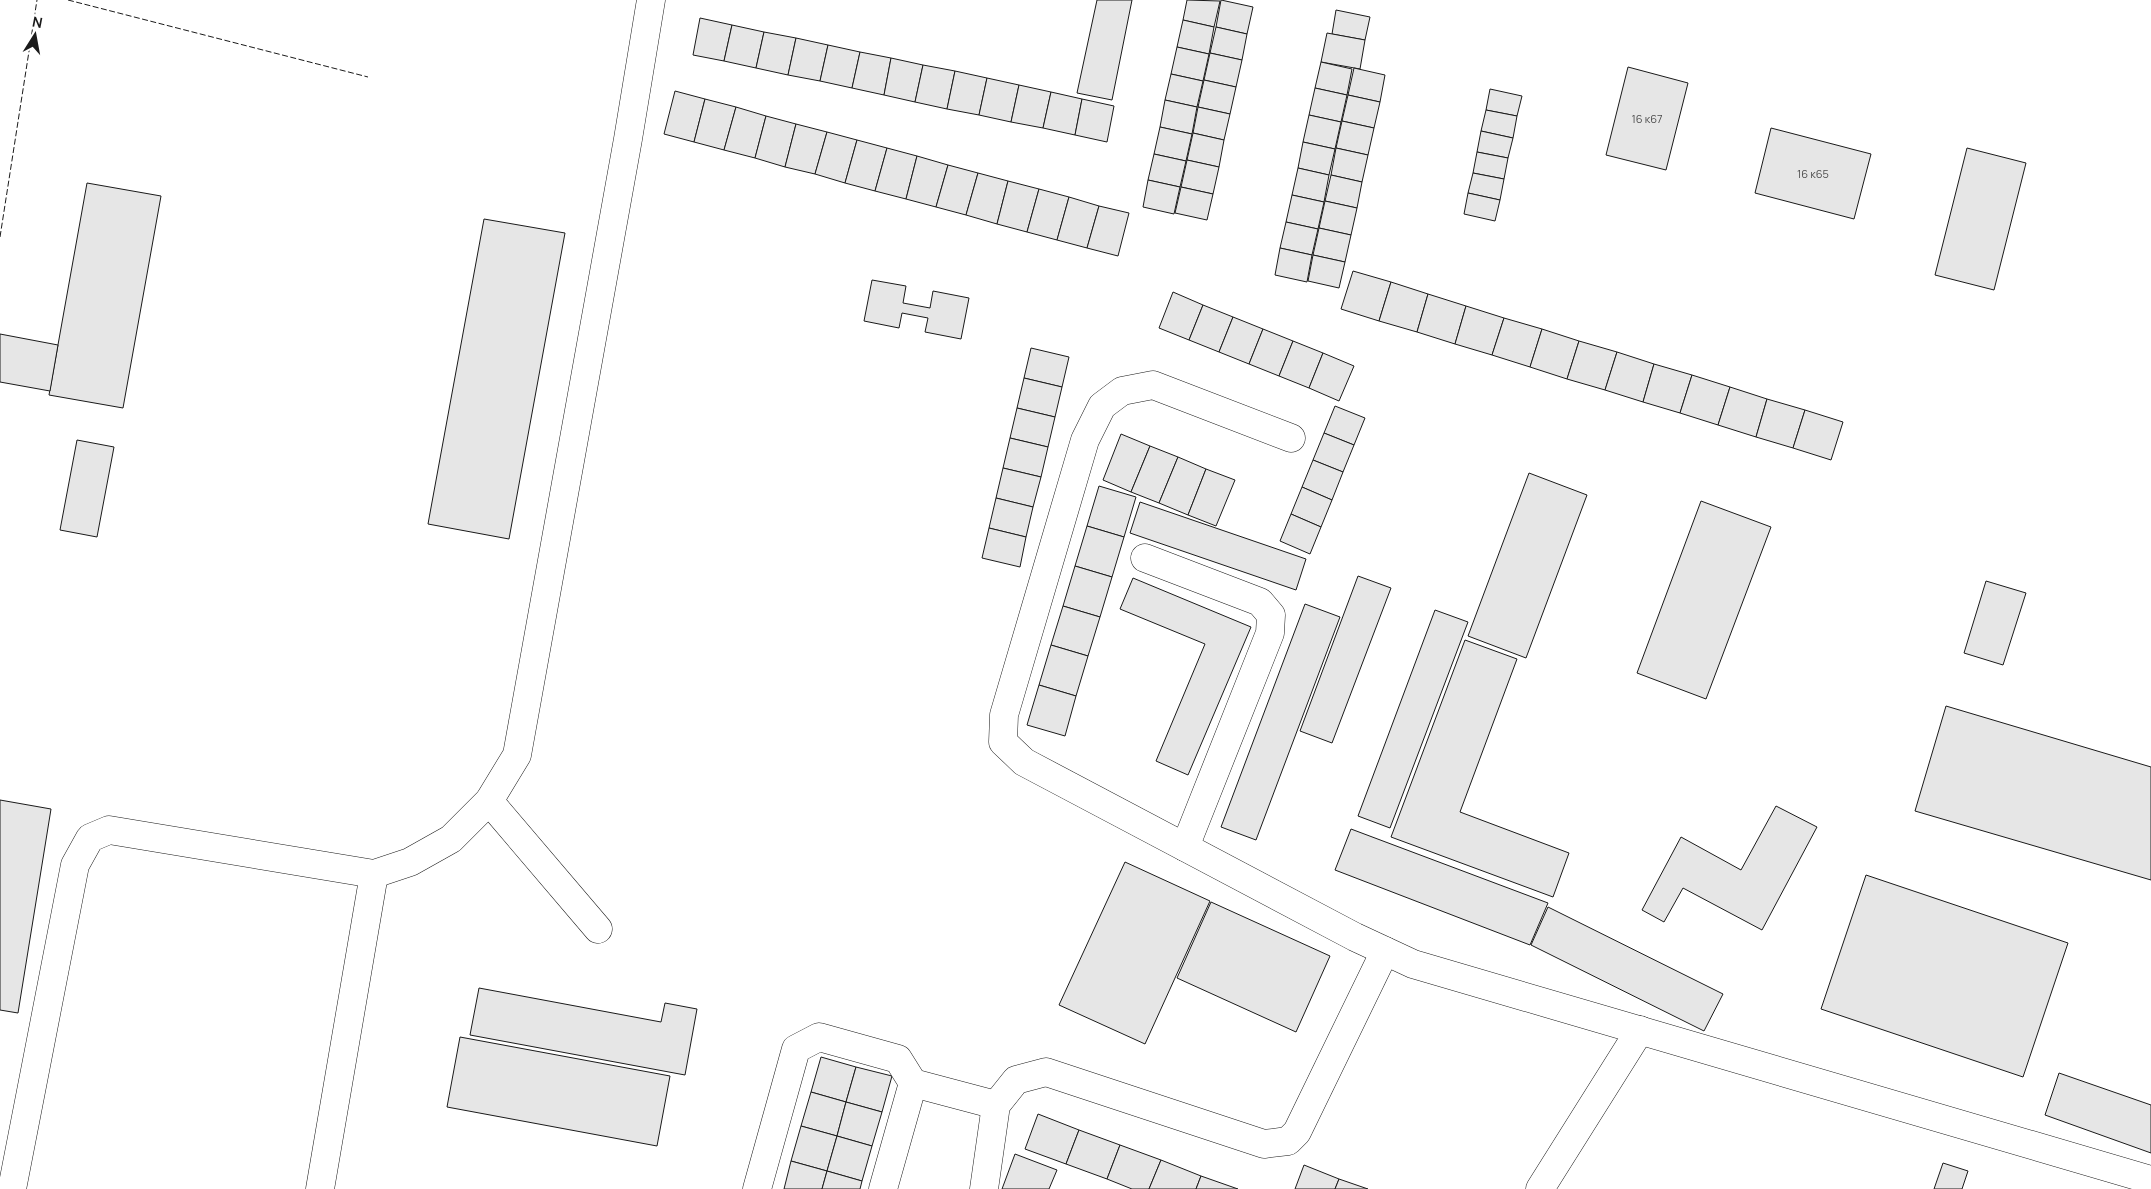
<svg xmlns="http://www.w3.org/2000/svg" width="2151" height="1189" font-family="Manrope,sans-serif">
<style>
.building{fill:#e6e6e6;stroke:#1a1a1a}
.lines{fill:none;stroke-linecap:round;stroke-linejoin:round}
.minor-casing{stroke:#1a1a1a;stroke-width:29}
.minor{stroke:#fff;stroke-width:28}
.fence{stroke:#1a1a1a;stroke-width:1;stroke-dasharray:6 2.5;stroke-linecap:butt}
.labels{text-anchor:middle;stroke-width:4;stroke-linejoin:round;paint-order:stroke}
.number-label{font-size:11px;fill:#4d4d4d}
</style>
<rect width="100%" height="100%" fill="#fff"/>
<g class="building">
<path d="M 1097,0 L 1132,0 L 1112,100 L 1077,93 Z"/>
<path d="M 1187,0 L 1220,1 L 1214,27 L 1183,20 Z"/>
<path d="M 1221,0 L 1253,7 L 1247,34 L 1216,27 Z"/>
<path d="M 1336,10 L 1370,17 L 1365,40 L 1332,34 Z"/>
<path d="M 700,18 L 732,25 L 724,61 L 693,55 Z"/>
<path d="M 1183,20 L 1214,27 L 1209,54 L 1177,47 Z"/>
<path d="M 732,25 L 764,32 L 756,68 L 724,61 Z"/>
<path d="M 1216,27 L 1247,34 L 1242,60 L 1210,53 Z"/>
<path d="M 764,32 L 796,38 L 788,75 L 756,68 Z"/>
<path d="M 1327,33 L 1365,40 L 1360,69 L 1321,62 Z"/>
<path d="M 796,38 L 828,45 L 820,81 L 788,75 Z"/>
<path d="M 828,45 L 860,52 L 852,88 L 820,81 Z"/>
<path d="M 1177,47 L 1209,54 L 1203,81 L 1171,74 Z"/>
<path d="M 860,52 L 891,58 L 884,95 L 852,88 Z"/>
<path d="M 1210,53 L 1242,60 L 1236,87 L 1204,80 Z"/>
<path d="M 891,58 L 923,65 L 915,102 L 884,95 Z"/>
<path d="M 1321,62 L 1352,69 L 1347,95 L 1315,88 Z"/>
<path d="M 923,65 L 955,71 L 947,109 L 915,102 Z"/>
<path d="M 1628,67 L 1688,83 L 1666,170 L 1606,155 Z"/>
<path d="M 1354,68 L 1385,75 L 1380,102 L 1348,95 Z"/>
<path d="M 955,71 L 987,78 L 979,115 L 947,109 Z"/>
<path d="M 1171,74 L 1203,81 L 1197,107 L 1165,100 Z"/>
<path d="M 987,78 L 1019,85 L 1011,122 L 979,115 Z"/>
<path d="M 1204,80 L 1236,87 L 1230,114 L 1198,107 Z"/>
<path d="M 1019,85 L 1051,92 L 1043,128 L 1011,122 Z"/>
<path d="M 1315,88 L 1347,95 L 1341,122 L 1309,115 Z"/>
<path d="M 1490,89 L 1522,96 L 1517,116 L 1486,110 Z"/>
<path d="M 675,91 L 705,99 L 694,142 L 664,134 Z"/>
<path d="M 1051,92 L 1082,99 L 1075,135 L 1043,128 Z"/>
<path d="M 1348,95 L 1380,102 L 1374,128 L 1342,121 Z"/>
<path d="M 705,99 L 736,107 L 724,150 L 694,142 Z"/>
<path d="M 1082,99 L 1114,106 L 1107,142 L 1075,135 Z"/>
<path d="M 1165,100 L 1197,107 L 1192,134 L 1160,127 Z"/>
<path d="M 736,107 L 766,116 L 755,158 L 724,150 Z"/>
<path d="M 1198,107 L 1230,114 L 1224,140 L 1193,133 Z"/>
<path d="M 1486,110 L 1517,116 L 1513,138 L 1481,131 Z"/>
<path d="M 1309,115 L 1341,122 L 1335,149 L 1303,142 Z"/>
<path d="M 766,116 L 796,124 L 785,167 L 755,158 Z"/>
<path d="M 1342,121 L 1374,128 L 1368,155 L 1336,148 Z"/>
<path d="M 796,124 L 827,132 L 815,174 L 785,167 Z"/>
<path d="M 1160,127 L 1192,134 L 1186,161 L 1154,154 Z"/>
<path d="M 1771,128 L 1871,154 L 1854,219 L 1755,193 Z"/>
<path d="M 1481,131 L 1513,138 L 1508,158 L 1477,152 Z"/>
<path d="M 827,132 L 857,140 L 845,183 L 815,174 Z"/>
<path d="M 1193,133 L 1224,140 L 1219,167 L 1187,160 Z"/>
<path d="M 857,140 L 887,148 L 875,191 L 845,183 Z"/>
<path d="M 1303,142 L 1335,149 L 1329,175 L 1298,168 Z"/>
<path d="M 887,148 L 917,156 L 906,199 L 875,191 Z"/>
<path d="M 1336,148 L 1368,155 L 1362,182 L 1331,175 Z"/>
<path d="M 1967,148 L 2026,163 L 1994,290 L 1935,275 Z"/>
<path d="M 1477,152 L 1508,158 L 1504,179 L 1473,173 Z"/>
<path d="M 1154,154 L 1186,161 L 1180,187 L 1148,180 Z"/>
<path d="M 917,156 L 948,165 L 936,207 L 906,199 Z"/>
<path d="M 1187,160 L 1219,167 L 1213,194 L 1181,187 Z"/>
<path d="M 948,165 L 978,173 L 966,215 L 936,207 Z"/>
<path d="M 1298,168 L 1329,175 L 1324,202 L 1292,195 Z"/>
<path d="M 978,173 L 1008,181 L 997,224 L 966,215 Z"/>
<path d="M 1473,173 L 1504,179 L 1500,200 L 1468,193 Z"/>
<path d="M 1331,175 L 1362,182 L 1357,208 L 1325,201 Z"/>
<path d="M 1148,180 L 1180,187 L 1174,214 L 1143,207 Z"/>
<path d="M 1008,181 L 1039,189 L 1027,232 L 997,224 Z"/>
<path d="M 87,183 L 161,196 L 123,408 L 49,395 Z"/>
<path d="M 1181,187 L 1213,194 L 1207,220 L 1175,213 Z"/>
<path d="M 1039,189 L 1069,197 L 1057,240 L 1027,232 Z"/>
<path d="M 1468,193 L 1500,200 L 1495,221 L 1464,214 Z"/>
<path d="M 1292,195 L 1324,202 L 1318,229 L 1286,222 Z"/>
<path d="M 1069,197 L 1099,206 L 1087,248 L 1057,240 Z"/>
<path d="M 1325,201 L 1357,208 L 1351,235 L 1319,228 Z"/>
<path d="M 1099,206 L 1129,213 L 1118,256 L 1087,248 Z"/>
<path d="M 484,219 L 565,233 L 509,539 L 428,524 Z"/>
<path d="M 1286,222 L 1318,229 L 1312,255 L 1280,248 Z"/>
<path d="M 1319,228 L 1351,235 L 1345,262 L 1313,255 Z"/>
<path d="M 1280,248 L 1312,255 L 1307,282 L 1275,275 Z"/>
<path d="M 1313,255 L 1345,262 L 1339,288 L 1308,281 Z"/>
<path d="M 1353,271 L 1391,282 L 1379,321 L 1341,309 Z"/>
<path d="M 872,280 L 906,286 L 903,303 L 930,308 L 933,291 L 969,298 L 961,339 L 925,332 L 928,318 L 902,313 L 899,328 L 864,321 Z"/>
<path d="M 1391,282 L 1428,294 L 1417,332 L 1379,321 Z"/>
<path d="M 1173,292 L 1203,305 L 1189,340 L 1159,328 Z"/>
<path d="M 1428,294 L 1466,306 L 1455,344 L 1417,332 Z"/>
<path d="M 1203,305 L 1233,317 L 1219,352 L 1189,340 Z"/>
<path d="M 1466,306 L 1504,318 L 1492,355 L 1455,344 Z"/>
<path d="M 1233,317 L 1263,329 L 1249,364 L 1219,352 Z"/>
<path d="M 1504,318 L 1542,329 L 1530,367 L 1492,355 Z"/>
<path d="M 1263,329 L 1293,341 L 1279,376 L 1249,364 Z"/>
<path d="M 1542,329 L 1579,341 L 1567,379 L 1530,367 Z"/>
<path d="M 0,334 L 58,345 L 50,391 L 0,382 Z"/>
<path d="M 1293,341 L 1323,353 L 1309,388 L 1279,376 Z"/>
<path d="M 1579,341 L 1617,352 L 1605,390 L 1567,379 Z"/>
<path d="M 1031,348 L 1069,357 L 1062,387 L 1024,378 Z"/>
<path d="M 1617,352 L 1654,364 L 1643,402 L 1605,390 Z"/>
<path d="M 1323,353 L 1354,366 L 1339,401 L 1309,388 Z"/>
<path d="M 1654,364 L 1692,375 L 1680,413 L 1643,402 Z"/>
<path d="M 1692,375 L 1730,387 L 1718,425 L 1680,413 Z"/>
<path d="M 1024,378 L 1062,387 L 1055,417 L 1017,408 Z"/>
<path d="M 1730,387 L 1767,399 L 1756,437 L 1718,425 Z"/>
<path d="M 1767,399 L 1805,410 L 1793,448 L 1756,437 Z"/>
<path d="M 1335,406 L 1365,418 L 1354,445 L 1324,433 Z"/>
<path d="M 1017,408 L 1055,417 L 1048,447 L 1010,438 Z"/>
<path d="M 1805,410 L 1843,422 L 1831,460 L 1793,448 Z"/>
<path d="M 1324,433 L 1354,445 L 1343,472 L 1313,460 Z"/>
<path d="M 1121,434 L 1150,446 L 1131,492 L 1103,480 Z"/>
<path d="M 1010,438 L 1048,447 L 1041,477 L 1003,468 Z"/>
<path d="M 77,440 L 114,447 L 97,537 L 60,530 Z"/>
<path d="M 1150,446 L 1178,457 L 1159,503 L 1131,492 Z"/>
<path d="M 1178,457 L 1206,469 L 1188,515 L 1159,503 Z"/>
<path d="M 1313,460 L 1343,472 L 1332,500 L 1302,487 Z"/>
<path d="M 1003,468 L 1041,477 L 1033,507 L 996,498 Z"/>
<path d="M 1206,469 L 1235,480 L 1216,526 L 1188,515 Z"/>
<path d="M 1529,473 L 1587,495 L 1526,658 L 1468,636 Z"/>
<path d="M 1099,486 L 1136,497 L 1124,537 L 1087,526 Z"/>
<path d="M 1302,487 L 1332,500 L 1321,527 L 1291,514 Z"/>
<path d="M 996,498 L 1033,507 L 1026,537 L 989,528 Z"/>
<path d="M 1701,501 L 1771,527 L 1706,699 L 1637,673 Z"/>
<path d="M 1140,502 L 1306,559 L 1296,590 L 1130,533 Z"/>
<path d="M 1291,514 L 1321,527 L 1310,554 L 1280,541 Z"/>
<path d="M 1087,526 L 1124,537 L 1112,577 L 1075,566 Z"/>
<path d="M 989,528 L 1026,537 L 1020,567 L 982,558 Z"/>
<path d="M 1075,566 L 1112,577 L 1100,617 L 1063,606 Z"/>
<path d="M 1358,576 L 1391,588 L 1332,743 L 1300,731 Z"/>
<path d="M 1133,578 L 1251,627 L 1188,775 L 1156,761 L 1205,644 L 1120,609 Z"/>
<path d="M 1986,581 L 2026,593 L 2003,665 L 1964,653 Z"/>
<path d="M 1305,604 L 1340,617 L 1256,840 L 1221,827 Z"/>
<path d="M 1063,606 L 1100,617 L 1088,656 L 1051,645 Z"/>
<path d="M 1435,610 L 1468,622 L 1390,828 L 1358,816 Z"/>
<path d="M 1465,640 L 1517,659 L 1460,812 L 1569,853 L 1553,897 L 1391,837 Z"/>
<path d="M 1051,645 L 1088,656 L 1076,696 L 1039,685 Z"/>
<path d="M 1039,685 L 1076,696 L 1065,736 L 1027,725 Z"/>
<path d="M 1946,706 L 2151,767 L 2151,880 L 1915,811 Z"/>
<path d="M 0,800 L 51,809 L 18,1013 L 0,1010 Z"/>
<path d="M 1776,806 L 1817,827 L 1762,930 L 1683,888 L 1664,922 L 1642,910 L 1681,837 L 1741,870 Z"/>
<path d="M 1351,829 L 1548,903 L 1530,945 L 1335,870 Z"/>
<path d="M 1125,862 L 1210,901 L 1145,1044 L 1059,1005 Z"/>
<path d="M 1866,875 L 2068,943 L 2023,1077 L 1821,1009 Z"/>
<path d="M 1211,902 L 1330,956 L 1296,1032 L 1177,978 Z"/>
<path d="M 1548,907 L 1723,994 L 1704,1031 L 1531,945 Z"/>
<path d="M 479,988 L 661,1022 L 665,1003 L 697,1009 L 685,1075 L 470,1035 Z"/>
<path d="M 460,1037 L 670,1076 L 657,1146 L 447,1107 Z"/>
<path d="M 821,1057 L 856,1067 L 846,1102 L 811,1092 Z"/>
<path d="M 856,1067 L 892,1076 L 882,1112 L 846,1102 Z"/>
<path d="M 2059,1073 L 2151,1105 L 2151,1153 L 2045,1115 Z"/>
<path d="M 811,1092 L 846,1102 L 837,1136 L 801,1126 Z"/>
<path d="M 846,1102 L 882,1112 L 872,1146 L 837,1136 Z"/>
<path d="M 1038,1114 L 1079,1130 L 1066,1164 L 1025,1149 Z"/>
<path d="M 801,1126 L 837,1136 L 827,1171 L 791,1161 Z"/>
<path d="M 1079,1130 L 1120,1145 L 1107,1179 L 1066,1164 Z"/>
<path d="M 837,1136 L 872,1146 L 862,1181 L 827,1171 Z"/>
<path d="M 1120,1145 L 1161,1160 L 1149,1189 L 1132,1189 L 1107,1179 Z"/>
<path d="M 1015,1154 L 1057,1170 L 1049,1189 L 1002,1189 Z"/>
<path d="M 1161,1160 L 1201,1176 L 1196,1189 L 1149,1189 Z"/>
<path d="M 791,1161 L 827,1171 L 822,1189 L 784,1189 Z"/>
<path d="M 1943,1163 L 1968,1171 L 1962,1189 L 1934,1189 Z"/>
<path d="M 1304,1165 L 1339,1179 L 1335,1189 L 1295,1189 Z"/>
<path d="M 827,1171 L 862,1181 L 860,1189 L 822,1189 Z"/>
<path d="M 1201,1176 L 1238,1189 L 1196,1189 Z"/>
<path d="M 1339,1179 L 1368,1189 L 1335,1189 Z"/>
</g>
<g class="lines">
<defs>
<g id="minor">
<path d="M 1291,438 L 1153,385 L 1122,391 L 1102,406 L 1085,440 L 1004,715 L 1003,742 L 1024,762 L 1355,937 L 1413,964 L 2151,1180"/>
<path d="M 1145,558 L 1260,602 L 1271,615 L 1270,633 L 1185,847"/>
<path d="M 489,801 L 598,929"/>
<path d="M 12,1189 L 75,865 L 90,838 L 109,830 L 374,874 L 410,862 L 451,839 L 489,801 L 517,755 L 628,139 L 651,0"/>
<path d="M 320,1189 L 374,874"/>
<path d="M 757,1189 L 796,1049 L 819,1037 L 898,1059 L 913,1083 L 996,1105"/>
<path d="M 883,1189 L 913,1083"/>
<path d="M 984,1189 L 996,1105 L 1016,1080 L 1046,1072 L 1264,1144 L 1288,1141 L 1297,1132 L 1385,951"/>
<path d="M 1540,1189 L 1640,1030"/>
</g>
</defs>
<use href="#minor" class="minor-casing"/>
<use href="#minor" class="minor"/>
<g class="fence">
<path d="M 68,0 L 368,77"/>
<path d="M 0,237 L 37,0"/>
</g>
</g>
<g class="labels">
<g class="number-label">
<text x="1647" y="123">16 к67</text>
<text x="1813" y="178">16 к65</text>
</g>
</g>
<g transform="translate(35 35) rotate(11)" stroke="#ffffff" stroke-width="4" paint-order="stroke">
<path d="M0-4L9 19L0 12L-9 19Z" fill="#1a1a1a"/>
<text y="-8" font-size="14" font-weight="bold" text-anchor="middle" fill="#1a1a1a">N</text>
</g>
</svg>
